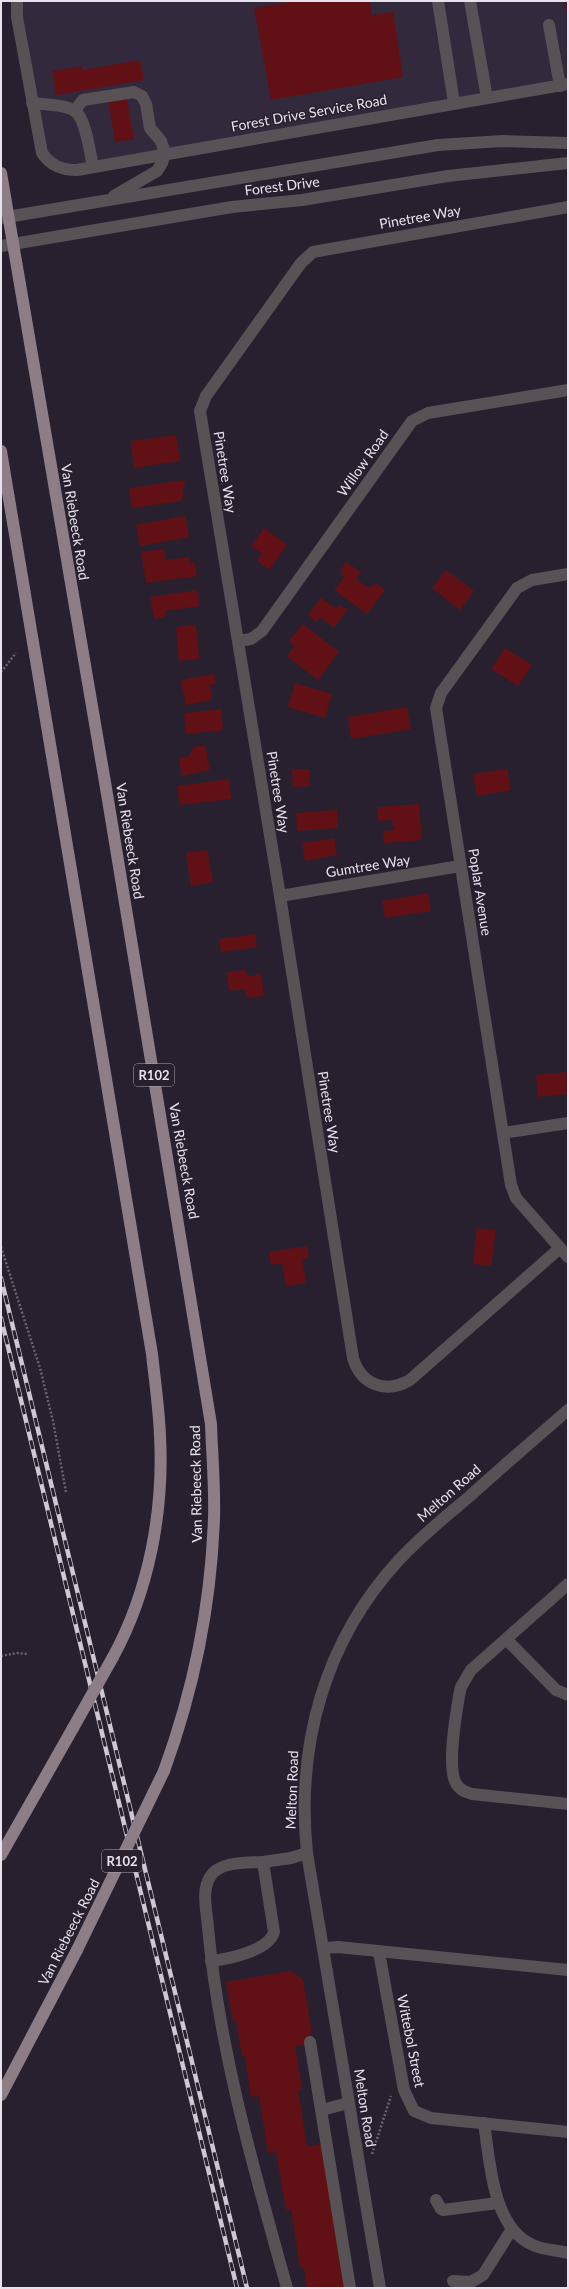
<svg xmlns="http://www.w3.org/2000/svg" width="569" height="2289" font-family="Lato,sans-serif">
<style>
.built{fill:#33293c}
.building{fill:#611116}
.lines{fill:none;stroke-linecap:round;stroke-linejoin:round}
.path{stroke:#6b6470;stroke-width:2.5;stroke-dasharray:2 2;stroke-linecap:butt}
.minor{stroke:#585155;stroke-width:12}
.major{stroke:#8c7d86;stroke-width:12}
.rail-casing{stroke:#cdc8d2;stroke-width:4.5}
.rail{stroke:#28202e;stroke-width:3;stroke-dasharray:9;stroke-linecap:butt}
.major-bridge{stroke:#8c7d86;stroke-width:12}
.labels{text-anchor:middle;stroke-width:3;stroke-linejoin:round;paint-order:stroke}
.shield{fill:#28202e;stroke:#aea8b2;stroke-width:1}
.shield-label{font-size:13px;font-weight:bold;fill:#e7e2eb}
.street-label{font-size:14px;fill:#e7e2eb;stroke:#28202e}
</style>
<rect width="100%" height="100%" fill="#28202e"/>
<path class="built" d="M 14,1 L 568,1 L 568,84 L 77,169 L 48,160 Z"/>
<g class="building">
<path d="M 295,1 L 370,1 L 372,15 L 393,12 L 403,77 L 271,100 L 254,8 Z"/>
<path d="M 565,1 L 568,1 L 568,12 L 567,12 Z"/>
<path d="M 140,60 L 144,80 L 56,95 L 52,71 L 82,66 L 82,70 Z"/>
<path d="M 125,89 L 134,139 L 115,142 L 107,92 Z"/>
<path d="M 176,435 L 180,461 L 134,468 L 131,441 Z"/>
<path d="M 185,480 L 182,501 L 132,508 L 129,488 Z"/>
<path d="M 185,516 L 189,537 L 140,546 L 136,525 Z"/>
<path d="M 264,528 L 287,545 L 269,570 L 257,561 L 262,554 L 251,546 Z"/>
<path d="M 164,549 L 166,560 L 189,557 L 190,563 L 195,562 L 197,576 L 146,583 L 141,552 Z"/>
<path d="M 346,562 L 361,572 L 356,579 L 369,588 L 376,583 L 385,590 L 367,614 L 334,590 L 344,577 L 340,571 Z"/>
<path d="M 446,570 L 474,591 L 460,610 L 432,588 Z"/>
<path d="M 197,590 L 200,606 L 165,611 L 165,617 L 154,619 L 150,597 Z"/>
<path d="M 321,598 L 335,608 L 340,605 L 347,610 L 334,628 L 320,617 L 316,622 L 308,615 Z"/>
<path d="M 303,624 L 339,652 L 318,680 L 287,656 L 295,646 L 289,641 Z"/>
<path d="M 196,625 L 199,659 L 179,661 L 176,627 Z"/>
<path d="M 505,648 L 532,665 L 518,686 L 491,669 Z"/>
<path d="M 214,674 L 216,684 L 210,685 L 212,700 L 186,705 L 181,680 Z"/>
<path d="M 295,683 L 332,694 L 325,718 L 288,707 Z"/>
<path d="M 407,707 L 411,729 L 351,739 L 348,717 Z"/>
<path d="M 221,709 L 223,730 L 186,734 L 184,713 Z"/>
<path d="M 205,745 L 210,770 L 182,776 L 179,758 L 190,756 L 192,748 Z"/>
<path d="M 292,769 L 309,769 L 310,786 L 293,787 Z"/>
<path d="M 507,769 L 511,790 L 477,796 L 473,774 Z"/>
<path d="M 229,779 L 231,799 L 180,805 L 177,786 Z"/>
<path d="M 419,804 L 422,840 L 384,843 L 383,831 L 395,830 L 391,820 L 378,821 L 377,807 Z"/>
<path d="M 337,810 L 338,828 L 297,831 L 296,813 Z"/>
<path d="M 334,838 L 337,855 L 305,861 L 302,843 Z"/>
<path d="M 207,850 L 213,882 L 191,886 L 186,853 Z"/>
<path d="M 428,893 L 431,911 L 385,918 L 382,901 Z"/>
<path d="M 255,934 L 257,947 L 221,952 L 219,939 Z"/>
<path d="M 245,970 L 248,976 L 261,974 L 264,996 L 248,998 L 244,989 L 229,991 L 227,972 Z"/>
<path d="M 568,1072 L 568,1094 L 538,1097 L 536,1075 Z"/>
<path d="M 477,1228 L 496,1230 L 491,1266 L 473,1264 Z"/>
<path d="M 307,1246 L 309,1258 L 302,1259 L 306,1283 L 286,1286 L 282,1263 L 271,1265 L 269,1252 Z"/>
<path d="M 291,1971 L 303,1980 L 312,2032 L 303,2045 L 295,2046 L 302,2089 L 298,2090 L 307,2146 L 321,2144 L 346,2288 L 307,2288 L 304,2267 L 300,2268 L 291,2209 L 286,2210 L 276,2152 L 268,2153 L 259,2096 L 251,2097 L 245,2056 L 242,2056 L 236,2020 L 233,2021 L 226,1982 Z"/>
</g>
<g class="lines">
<g class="path">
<path d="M 1,672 L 16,653"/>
<path d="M 1,1247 L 40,1368 L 53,1421 L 66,1492"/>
<path d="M 1,1656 L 17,1653 L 27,1654"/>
<path d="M 372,2154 L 391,2096"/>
</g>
<g class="minor">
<path d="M 17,1 L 17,17 L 42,153 C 51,166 62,170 77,170 L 568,84"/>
<path d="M 438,1 L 454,103"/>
<path d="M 470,1 L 487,98"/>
<path d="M 549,25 L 560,86"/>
<path d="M 32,103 C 45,105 65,104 75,111 C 86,119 90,153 93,167"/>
<path d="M 76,112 L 78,106 L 83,100 L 134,92 L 142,96 L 146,104 L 150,128 L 161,141 L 165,153 L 162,163 L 157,171 L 114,196"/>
<path d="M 1,218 L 438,145 L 503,141 L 568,143"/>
<path d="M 1,246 L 232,207 L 302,200 L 448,176 L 568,163"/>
<path d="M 568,574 L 532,580 L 517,588 L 441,693 L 436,708 L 511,1185 L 516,1198 L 568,1257"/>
<path d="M 238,641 L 251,639 L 262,631 L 412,421 L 428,413 L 568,390"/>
<path d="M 280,896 L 460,866"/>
<path d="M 503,1133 L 568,1123"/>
<path d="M 560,1248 L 410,1380 C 386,1394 361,1385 353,1358 L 280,896 L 200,411 L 206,396 L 301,263 L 313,252 L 568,207"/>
<path d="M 568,1584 L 471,1670 L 461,1687 L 459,1696 C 456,1715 446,1770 457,1785 C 461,1791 466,1792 472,1794 L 568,1804"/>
<path d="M 507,1640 L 556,1690 L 568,1695"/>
<path d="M 263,1862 C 247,1863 219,1861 210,1877 C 201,1891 207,1912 208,1927 C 219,2050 254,2170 287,2288"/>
<path d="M 324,1948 L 338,1947 L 568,1970"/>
<path d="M 379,1952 L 404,2090 L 414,2111 L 431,2118 L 568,2132"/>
<path d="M 211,1961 C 228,1959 269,1951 274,1932 L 263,1862 L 291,1858 L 307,1853"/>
<path d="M 310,2042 L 350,2288"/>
<path d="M 322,2110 L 348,2103"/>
<path d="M 484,2123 C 490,2161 492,2230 535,2246 C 545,2250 557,2250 568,2253"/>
<path d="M 436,2200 L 441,2209 L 443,2210 L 498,2203"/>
<path d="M 453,2281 L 471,2282 L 483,2275 L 512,2229"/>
<path d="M 380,2288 L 307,1853 C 296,1746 324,1642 398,1561 C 420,1537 445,1517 470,1496 C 502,1467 535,1439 568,1410"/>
</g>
<g class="major">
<path d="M 1,173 L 107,794 L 211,1424 C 212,1455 215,1487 214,1518 C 211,1606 194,1689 164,1771"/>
<path d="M 1,451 L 152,1354 C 155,1382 159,1409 160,1436 C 164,1511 149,1591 113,1657"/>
<path d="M 1,1855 L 73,1728"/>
<path d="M 1,2095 L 77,1950"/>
</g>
<defs>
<g id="rail">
<path d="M 1,1278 L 247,2288"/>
<path d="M 1,1318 L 237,2288"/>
</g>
</defs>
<use href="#rail" class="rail-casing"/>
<use href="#rail" class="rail"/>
<g class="major-bridge">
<path d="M 73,1728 L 113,1657"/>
<path d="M 77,1950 L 164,1771"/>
</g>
</g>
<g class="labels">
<g class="shield">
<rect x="134" y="1064" width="40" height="22" rx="3"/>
<rect x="102" y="1850" width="40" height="22" rx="3"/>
</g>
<g class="shield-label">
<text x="154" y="1080">R102</text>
<text x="122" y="1866">R102</text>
</g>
<g class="street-label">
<text transform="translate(309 113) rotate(-10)" y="5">Forest Drive Service Road</text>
<text transform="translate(282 186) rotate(-7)" y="5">Forest Drive</text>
<text transform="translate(420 217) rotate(-10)" y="5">Pinetree Way</text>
<text transform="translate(363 463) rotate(-55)" y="5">Willow Road</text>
<text transform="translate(225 472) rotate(81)" y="5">Pinetree Way</text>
<text transform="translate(75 522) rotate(81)" y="5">Van Riebeeck Road</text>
<text transform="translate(278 792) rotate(81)" y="5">Pinetree Way</text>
<text transform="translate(130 841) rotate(81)" y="5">Van Riebeeck Road</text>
<text transform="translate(368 866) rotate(-9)" y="5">Gumtree Way</text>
<text transform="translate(480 892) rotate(81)" y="5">Poplar Avenue</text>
<text transform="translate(329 1112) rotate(81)" y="5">Pinetree Way</text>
<text transform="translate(184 1161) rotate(80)" y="5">Van Riebeeck Road</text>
<text transform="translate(196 1484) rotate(-91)" y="5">Van Riebeeck Road</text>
<text transform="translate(449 1493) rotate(-41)" y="5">Melton Road</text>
<text transform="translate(292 1790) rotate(-88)" y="5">Melton Road</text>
<text transform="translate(69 1932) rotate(-63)" y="5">Van Riebeeck Road</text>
<text transform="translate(411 2041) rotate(79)" y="5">Wittebol Street</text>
<text transform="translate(365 2108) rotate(81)" y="5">Melton Road</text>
</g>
</g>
<rect width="569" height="2289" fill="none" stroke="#e7e2eb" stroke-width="4"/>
</svg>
